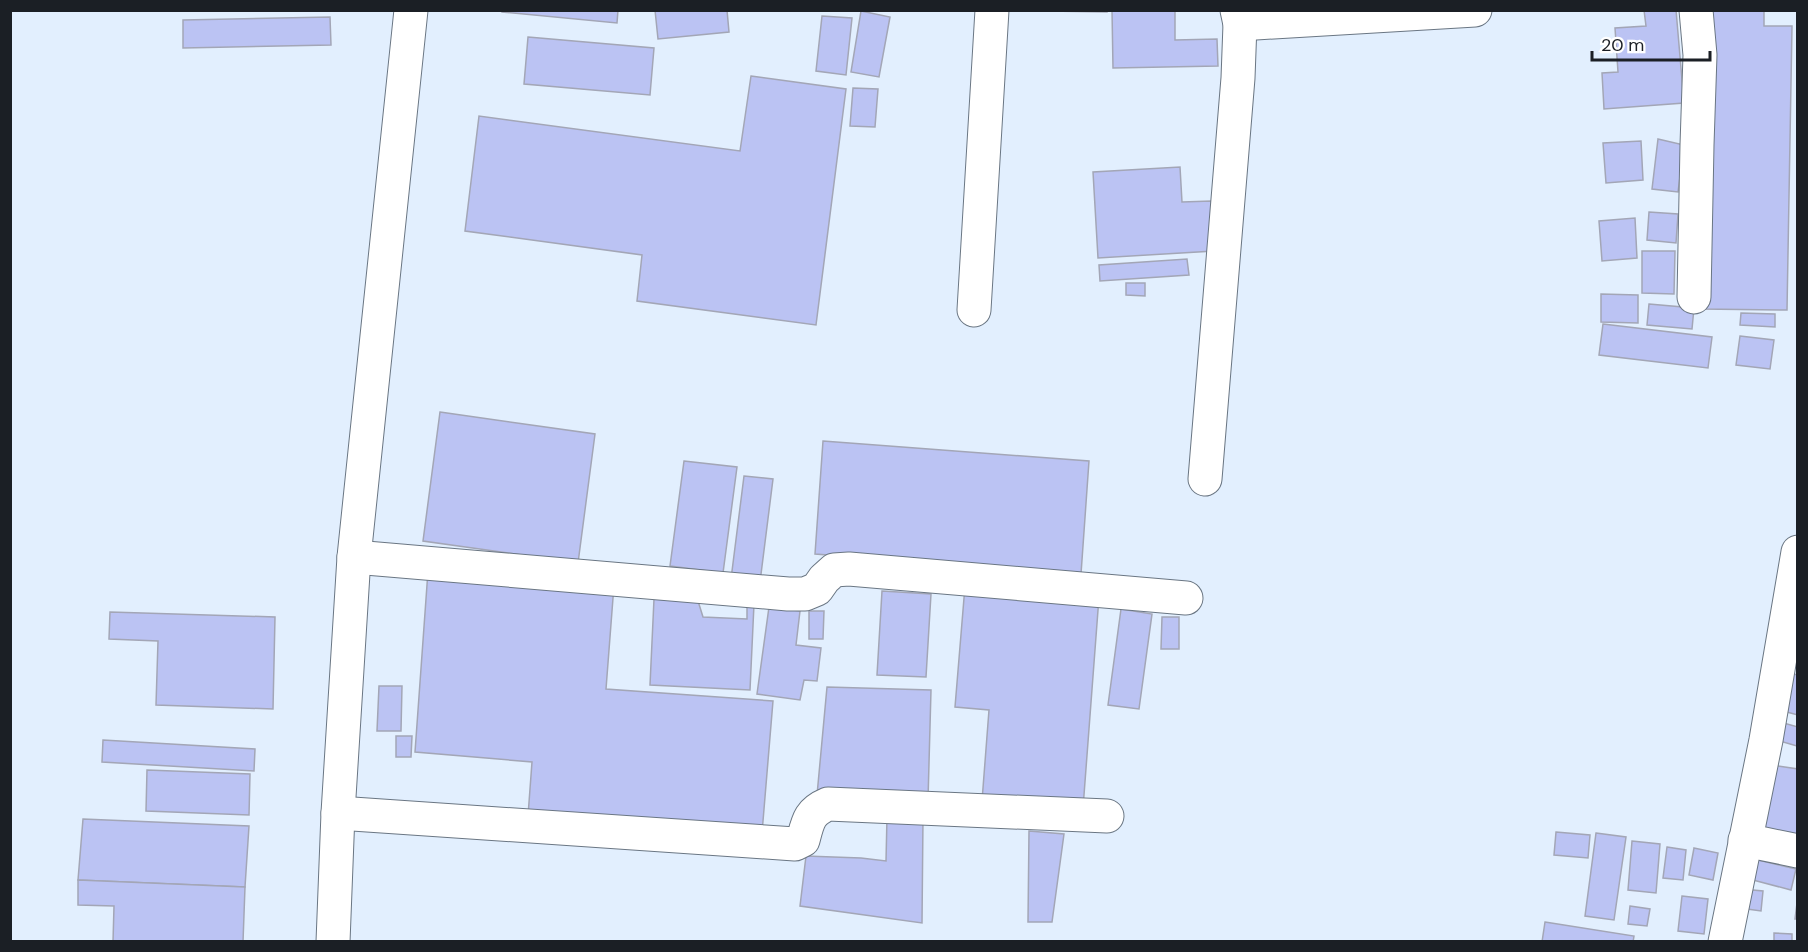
<svg xmlns="http://www.w3.org/2000/svg" width="1808" height="952" font-family="'DM Sans',sans-serif">
<style>
.building{fill:#bbc3f3;stroke:#a3a6b6;stroke-width:1.5}
.lines{fill:none;stroke-linecap:round;stroke-linejoin:round}
.minor-casing{stroke:#6a7683;stroke-width:35}
.major-casing{stroke:#6a7683;stroke-width:35}
.minor{stroke:#fff;stroke-width:33}
.major{stroke:#fff;stroke-width:33}
</style>
<rect width="100%" height="100%" fill="#e2effe"/>
<g class="building">
<path d="M 502,10 L 618,10 L 617,23 L 502,12 Z"/>
<path d="M 655,10 L 727,10 L 729,32 L 658,39 Z"/>
<path d="M 977,10 L 1107,10 L 1107,12 Z"/>
<path d="M 1112,10 L 1175,10 L 1175,40 L 1217,39 L 1218,66 L 1113,68 Z"/>
<path d="M 1644,10 L 1676,10 L 1684,103 L 1604,109 L 1602,73 L 1618,72 L 1615,28 L 1646,26 Z"/>
<path d="M 1706,10 L 1764,10 L 1764,26 L 1792,26 L 1787,310 L 1701,309 Z"/>
<path d="M 861,11 L 890,17 L 879,77 L 851,72 Z"/>
<path d="M 822,16 L 852,18 L 846,75 L 816,71 Z"/>
<path d="M 330,17 L 331,45 L 183,48 L 183,20 Z"/>
<path d="M 528,37 L 654,48 L 650,95 L 524,84 Z"/>
<path d="M 751,76 L 846,89 L 816,325 L 637,301 L 642,255 L 465,231 L 479,116 L 740,151 Z"/>
<path d="M 853,88 L 878,89 L 875,127 L 850,126 Z"/>
<path d="M 1658,139 L 1684,145 L 1678,192 L 1652,189 Z"/>
<path d="M 1641,141 L 1643,180 L 1606,183 L 1603,143 Z"/>
<path d="M 1180,167 L 1182,202 L 1211,201 L 1214,251 L 1098,258 L 1093,172 Z"/>
<path d="M 1649,212 L 1678,214 L 1676,243 L 1647,240 Z"/>
<path d="M 1635,218 L 1637,258 L 1602,261 L 1599,221 Z"/>
<path d="M 1642,251 L 1675,251 L 1674,294 L 1642,293 Z"/>
<path d="M 1187,259 L 1189,275 L 1100,281 L 1099,265 Z"/>
<path d="M 1126,283 L 1145,283 L 1145,296 L 1126,295 Z"/>
<path d="M 1601,294 L 1638,295 L 1638,323 L 1601,322 Z"/>
<path d="M 1649,304 L 1694,308 L 1692,329 L 1647,325 Z"/>
<path d="M 1741,313 L 1775,314 L 1775,327 L 1740,325 Z"/>
<path d="M 1603,324 L 1712,337 L 1708,368 L 1599,355 Z"/>
<path d="M 1740,336 L 1774,340 L 1770,369 L 1736,365 Z"/>
<path d="M 440,412 L 595,434 L 578,563 L 423,541 Z"/>
<path d="M 823,441 L 1089,461 L 1081,574 L 815,554 Z"/>
<path d="M 684,461 L 737,467 L 723,573 L 670,566 Z"/>
<path d="M 744,476 L 773,479 L 759,590 L 730,587 Z"/>
<path d="M 428,571 L 614,585 L 606,689 L 773,701 L 762,833 L 528,816 L 532,762 L 415,752 Z"/>
<path d="M 965,586 L 1099,597 L 1083,808 L 982,801 L 989,710 L 955,707 Z"/>
<path d="M 882,591 L 931,594 L 926,677 L 877,675 Z"/>
<path d="M 654,599 L 698,601 L 703,617 L 747,619 L 747,604 L 754,604 L 750,690 L 650,685 Z"/>
<path d="M 769,607 L 800,611 L 796,645 L 821,648 L 817,681 L 804,680 L 800,700 L 757,694 Z"/>
<path d="M 1121,609 L 1152,614 L 1139,709 L 1108,705 Z"/>
<path d="M 809,611 L 824,611 L 823,639 L 809,639 Z"/>
<path d="M 110,612 L 275,617 L 273,709 L 156,705 L 158,641 L 109,639 Z"/>
<path d="M 1162,617 L 1179,617 L 1179,649 L 1161,649 Z"/>
<path d="M 1789,673 L 1798,675 L 1798,715 L 1779,710 Z"/>
<path d="M 379,686 L 402,686 L 401,731 L 377,731 Z"/>
<path d="M 827,687 L 931,690 L 928,800 L 817,795 Z"/>
<path d="M 1780,722 L 1798,727 L 1797,746 L 1776,740 Z"/>
<path d="M 396,736 L 412,736 L 411,757 L 396,757 Z"/>
<path d="M 103,740 L 255,749 L 254,771 L 102,762 Z"/>
<path d="M 1772,765 L 1798,769 L 1798,836 L 1763,831 Z"/>
<path d="M 147,770 L 250,774 L 249,815 L 146,811 Z"/>
<path d="M 887,817 L 923,818 L 922,923 L 800,906 L 806,856 L 861,858 L 886,861 Z"/>
<path d="M 83,819 L 249,826 L 245,887 L 78,880 Z"/>
<path d="M 1029,831 L 1064,834 L 1052,922 L 1028,922 Z"/>
<path d="M 1556,832 L 1590,835 L 1588,858 L 1554,855 Z"/>
<path d="M 1596,833 L 1626,837 L 1614,920 L 1585,916 Z"/>
<path d="M 1632,841 L 1660,844 L 1656,893 L 1628,890 Z"/>
<path d="M 1667,847 L 1686,850 L 1683,880 L 1663,878 Z"/>
<path d="M 1694,848 L 1718,853 L 1713,880 L 1689,875 Z"/>
<path d="M 1754,859 L 1796,869 L 1791,890 L 1749,879 Z"/>
<path d="M 78,880 L 245,887 L 243,942 L 113,942 L 114,906 L 78,905 Z"/>
<path d="M 1742,889 L 1763,891 L 1761,911 L 1740,908 Z"/>
<path d="M 1798,895 L 1798,919 L 1795,919 Z"/>
<path d="M 1682,896 L 1708,899 L 1704,934 L 1678,931 Z"/>
<path d="M 1630,906 L 1650,909 L 1647,926 L 1628,924 Z"/>
<path d="M 1545,922 L 1634,936 L 1633,942 L 1542,942 Z"/>
<path d="M 1774,933 L 1792,934 L 1792,942 L 1774,942 Z"/>
</g>
<g class="lines">
<defs>
<g id="minor">
<path d="M 1240,24 L 1475,10"/>
<path d="M 1694,297 L 1697,145 L 1700,55 L 1696,10"/>
<path d="M 974,310 L 992,10"/>
<path d="M 1205,479 L 1238,78 L 1240,24 L 1237,10"/>
<path d="M 354,557 L 788,594 L 805,594 L 817,589 L 824,579 L 834,570 L 849,569 L 1186,598"/>
<path d="M 338,813 L 795,844 L 803,840 C 808,821 809,812 828,804 L 1107,816"/>
<path d="M 1745,840 L 1798,851"/>
<path d="M 1725,942 L 1766,740 L 1798,552"/>
</g>
<path id="major" d="M 333,942 L 338,813 L 354,557 L 411,10"/>
</defs>
<use href="#minor" class="minor-casing"/>
<use href="#major" class="major-casing"/>
<use href="#minor" class="minor"/>
<use href="#major" class="major"/>
</g>
<rect width="1808" height="952" fill="none" stroke="#1b1f25" stroke-width="24"/>
<path d="M1592 51v9h118v-9" fill="none" stroke="#1b1f25" stroke-width="3"/>
<text x="1601" y="51" font-size="18" fill="#1b1f25" stroke="#ffffff" stroke-width="4.5" paint-order="stroke">20 m</text>
</svg>
